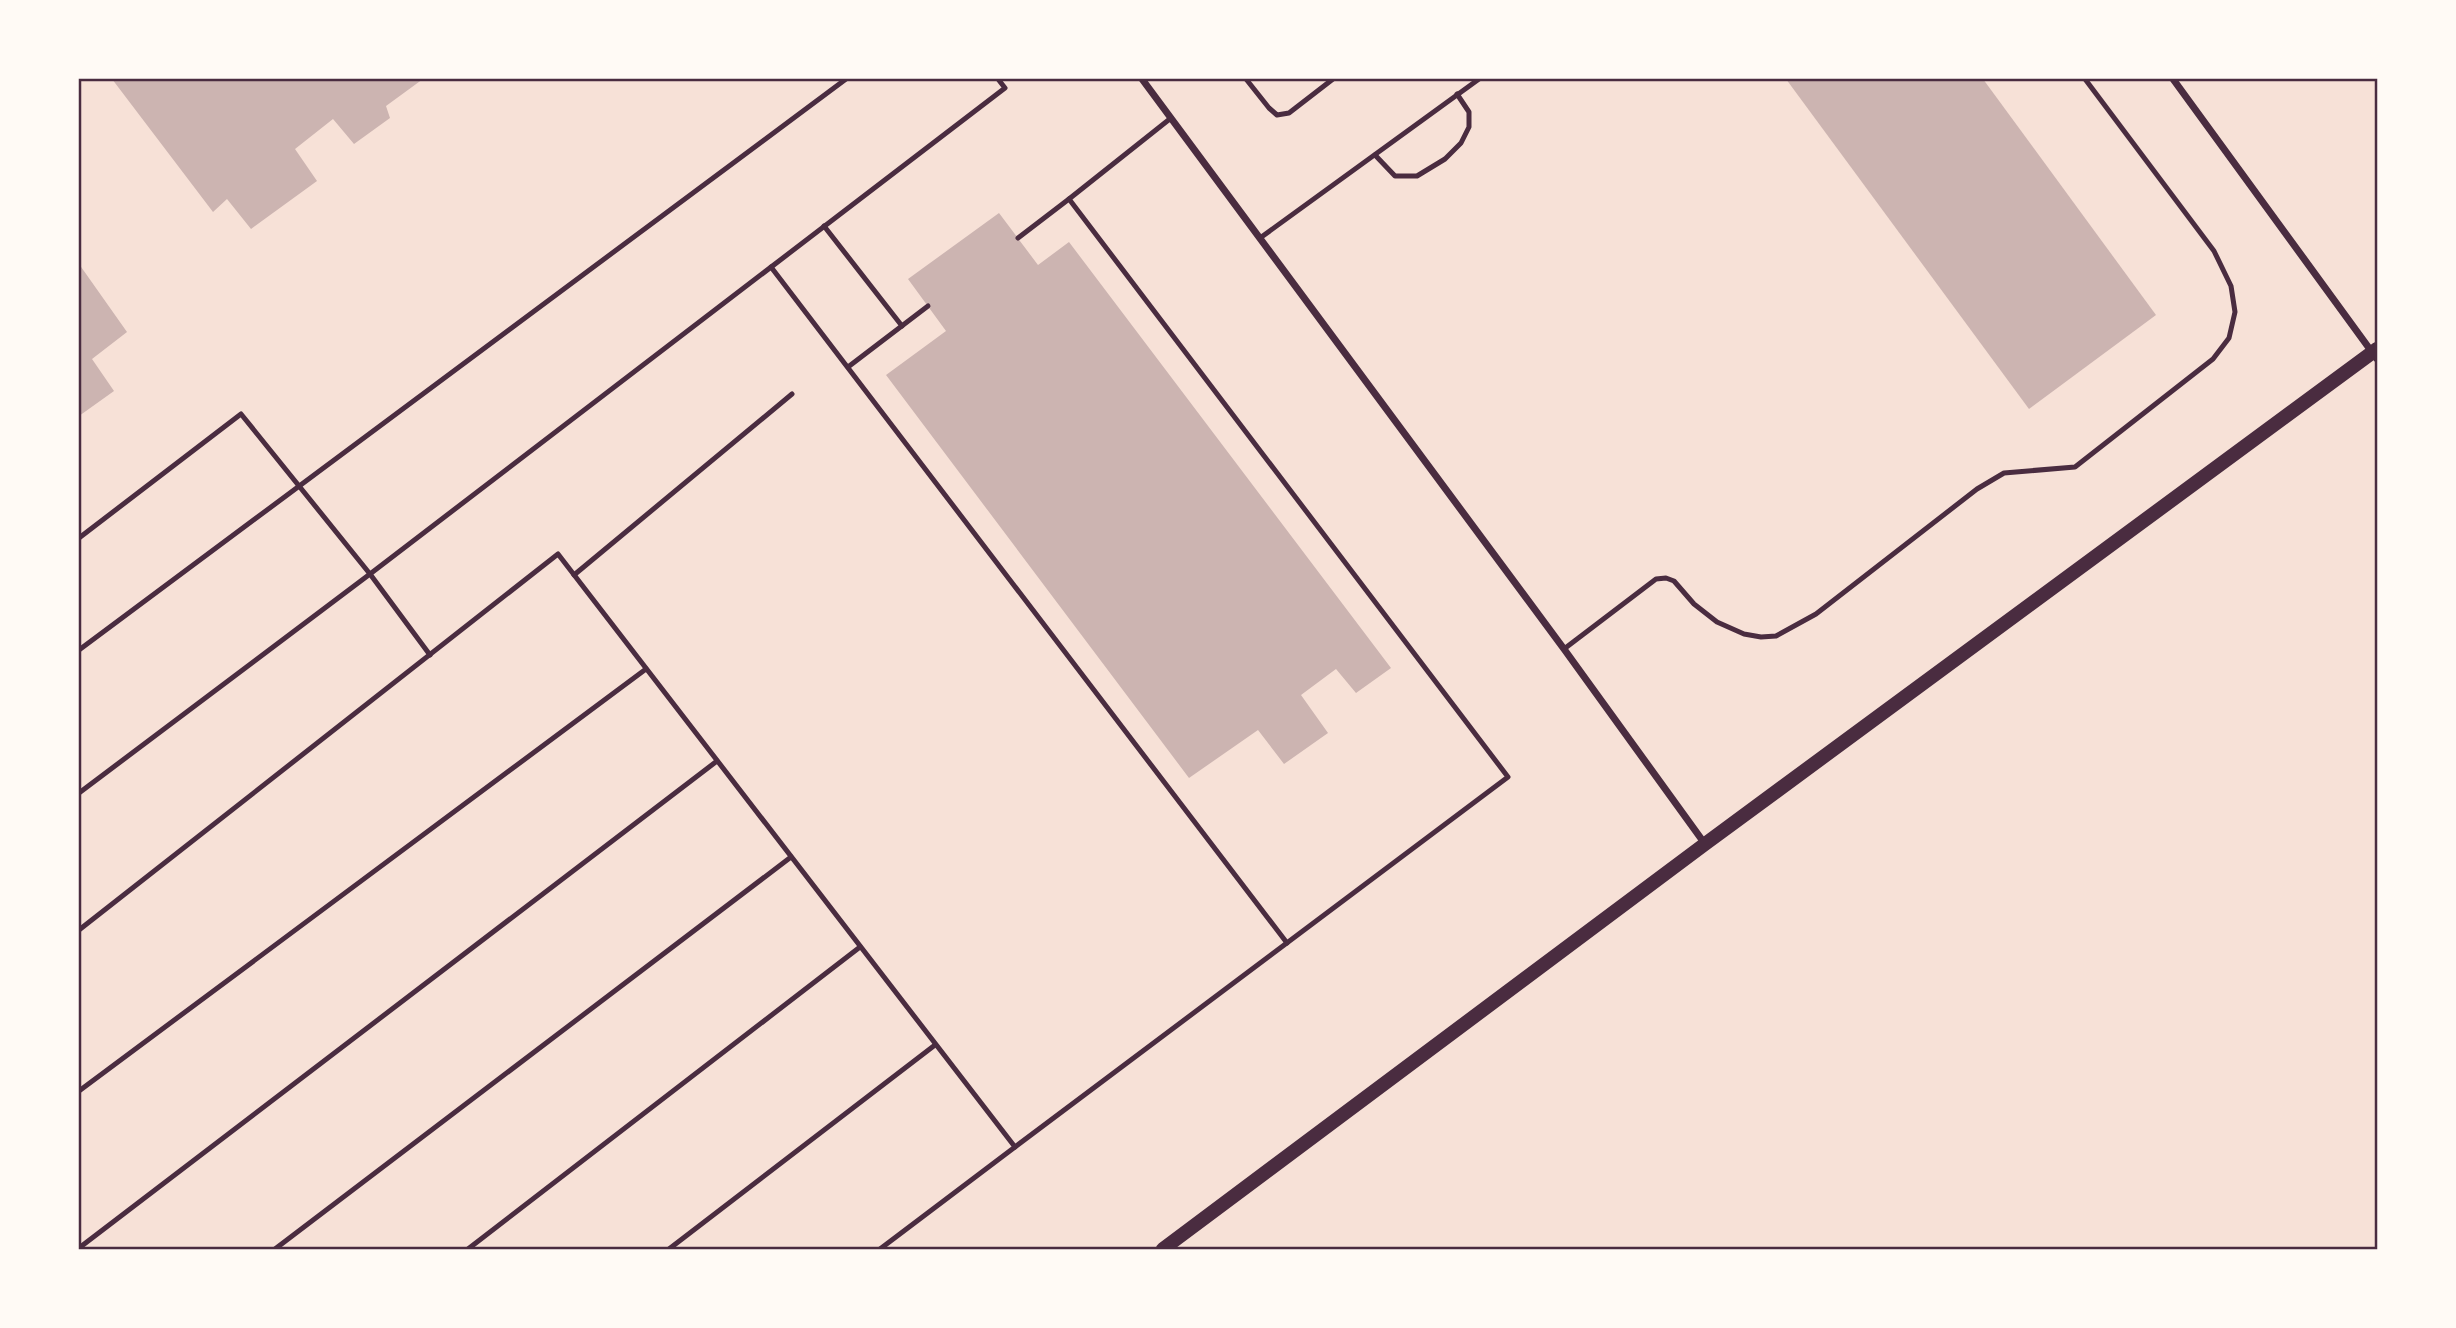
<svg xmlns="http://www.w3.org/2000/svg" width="2456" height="1328" font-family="Cabin,sans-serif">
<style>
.building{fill:#ccb4b1}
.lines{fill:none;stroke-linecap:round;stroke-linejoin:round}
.service{stroke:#4a2c40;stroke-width:5}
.minor{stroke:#4a2c40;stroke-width:7}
.secondary{stroke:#4a2c40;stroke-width:14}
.neatline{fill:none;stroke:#4a2c40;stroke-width:2.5}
</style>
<rect width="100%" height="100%" fill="#f7e1d7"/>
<g class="building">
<path d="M 112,79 L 423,79 L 386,106 L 390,118 L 354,144 L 333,119 L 295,149 L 317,181 L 251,229 L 227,199 L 213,212 Z"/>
<path d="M 1786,79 L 1983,79 L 2156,315 L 2029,409 Z"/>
<path d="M 999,213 L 1038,265 L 1069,242 L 1391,668 L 1356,693 L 1336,669 L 1301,695 L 1328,733 L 1284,764 L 1258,730 L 1189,778 L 886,375 L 946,331 L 908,279 Z"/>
<path d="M 79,264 L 127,332 L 92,359 L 114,391 L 79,416 Z"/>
</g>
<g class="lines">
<g class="service">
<path d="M 1246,79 L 1269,108 L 1277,115 L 1289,113 L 1333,79"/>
<path d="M 1375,155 L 1395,176 L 1417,176 L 1445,159 L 1461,143 L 1469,127 L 1469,112 L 1457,94"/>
<path d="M 824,226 L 902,326"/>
<path d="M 1018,238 L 1069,199"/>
<path d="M 1260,238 L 1479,79"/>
<path d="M 771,267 L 1287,943"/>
<path d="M 848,367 L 928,306"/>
<path d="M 79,538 L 241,414 L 370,574 L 430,655"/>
<path d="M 574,575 L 792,394"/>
<path d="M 1564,649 L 1656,579 L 1666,578 L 1674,581 L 1694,604 L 1717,622 L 1744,634 L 1761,637 L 1776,636 L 1816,614 L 1977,489 L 2004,473 L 2075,467 L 2213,359 L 2229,338 L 2235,312 L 2231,286 L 2214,251 L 2085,79"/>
<path d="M 79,650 L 846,79"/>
<path d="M 79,793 L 370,574 L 1005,88 L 998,79"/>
<path d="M 79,930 L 558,554 L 1015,1147 L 880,1249"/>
<path d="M 79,1091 L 646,669"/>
<path d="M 1015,1147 L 1508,777 L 1069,199 L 1171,118"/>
<path d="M 79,1248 L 717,761"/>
<path d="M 275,1249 L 791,857"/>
<path d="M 468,1249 L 860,947"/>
<path d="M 669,1249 L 935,1045"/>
</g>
<g class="minor">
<path d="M 1142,79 L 1564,649 L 1705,844"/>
<path d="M 2173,79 L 2377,359"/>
</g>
<path class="secondary" d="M 1163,1249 L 1705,844 L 2377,349"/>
</g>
<rect width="2456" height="1328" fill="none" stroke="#fffaf5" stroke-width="161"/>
<rect x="80" y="80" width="2296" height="1168" class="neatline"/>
</svg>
